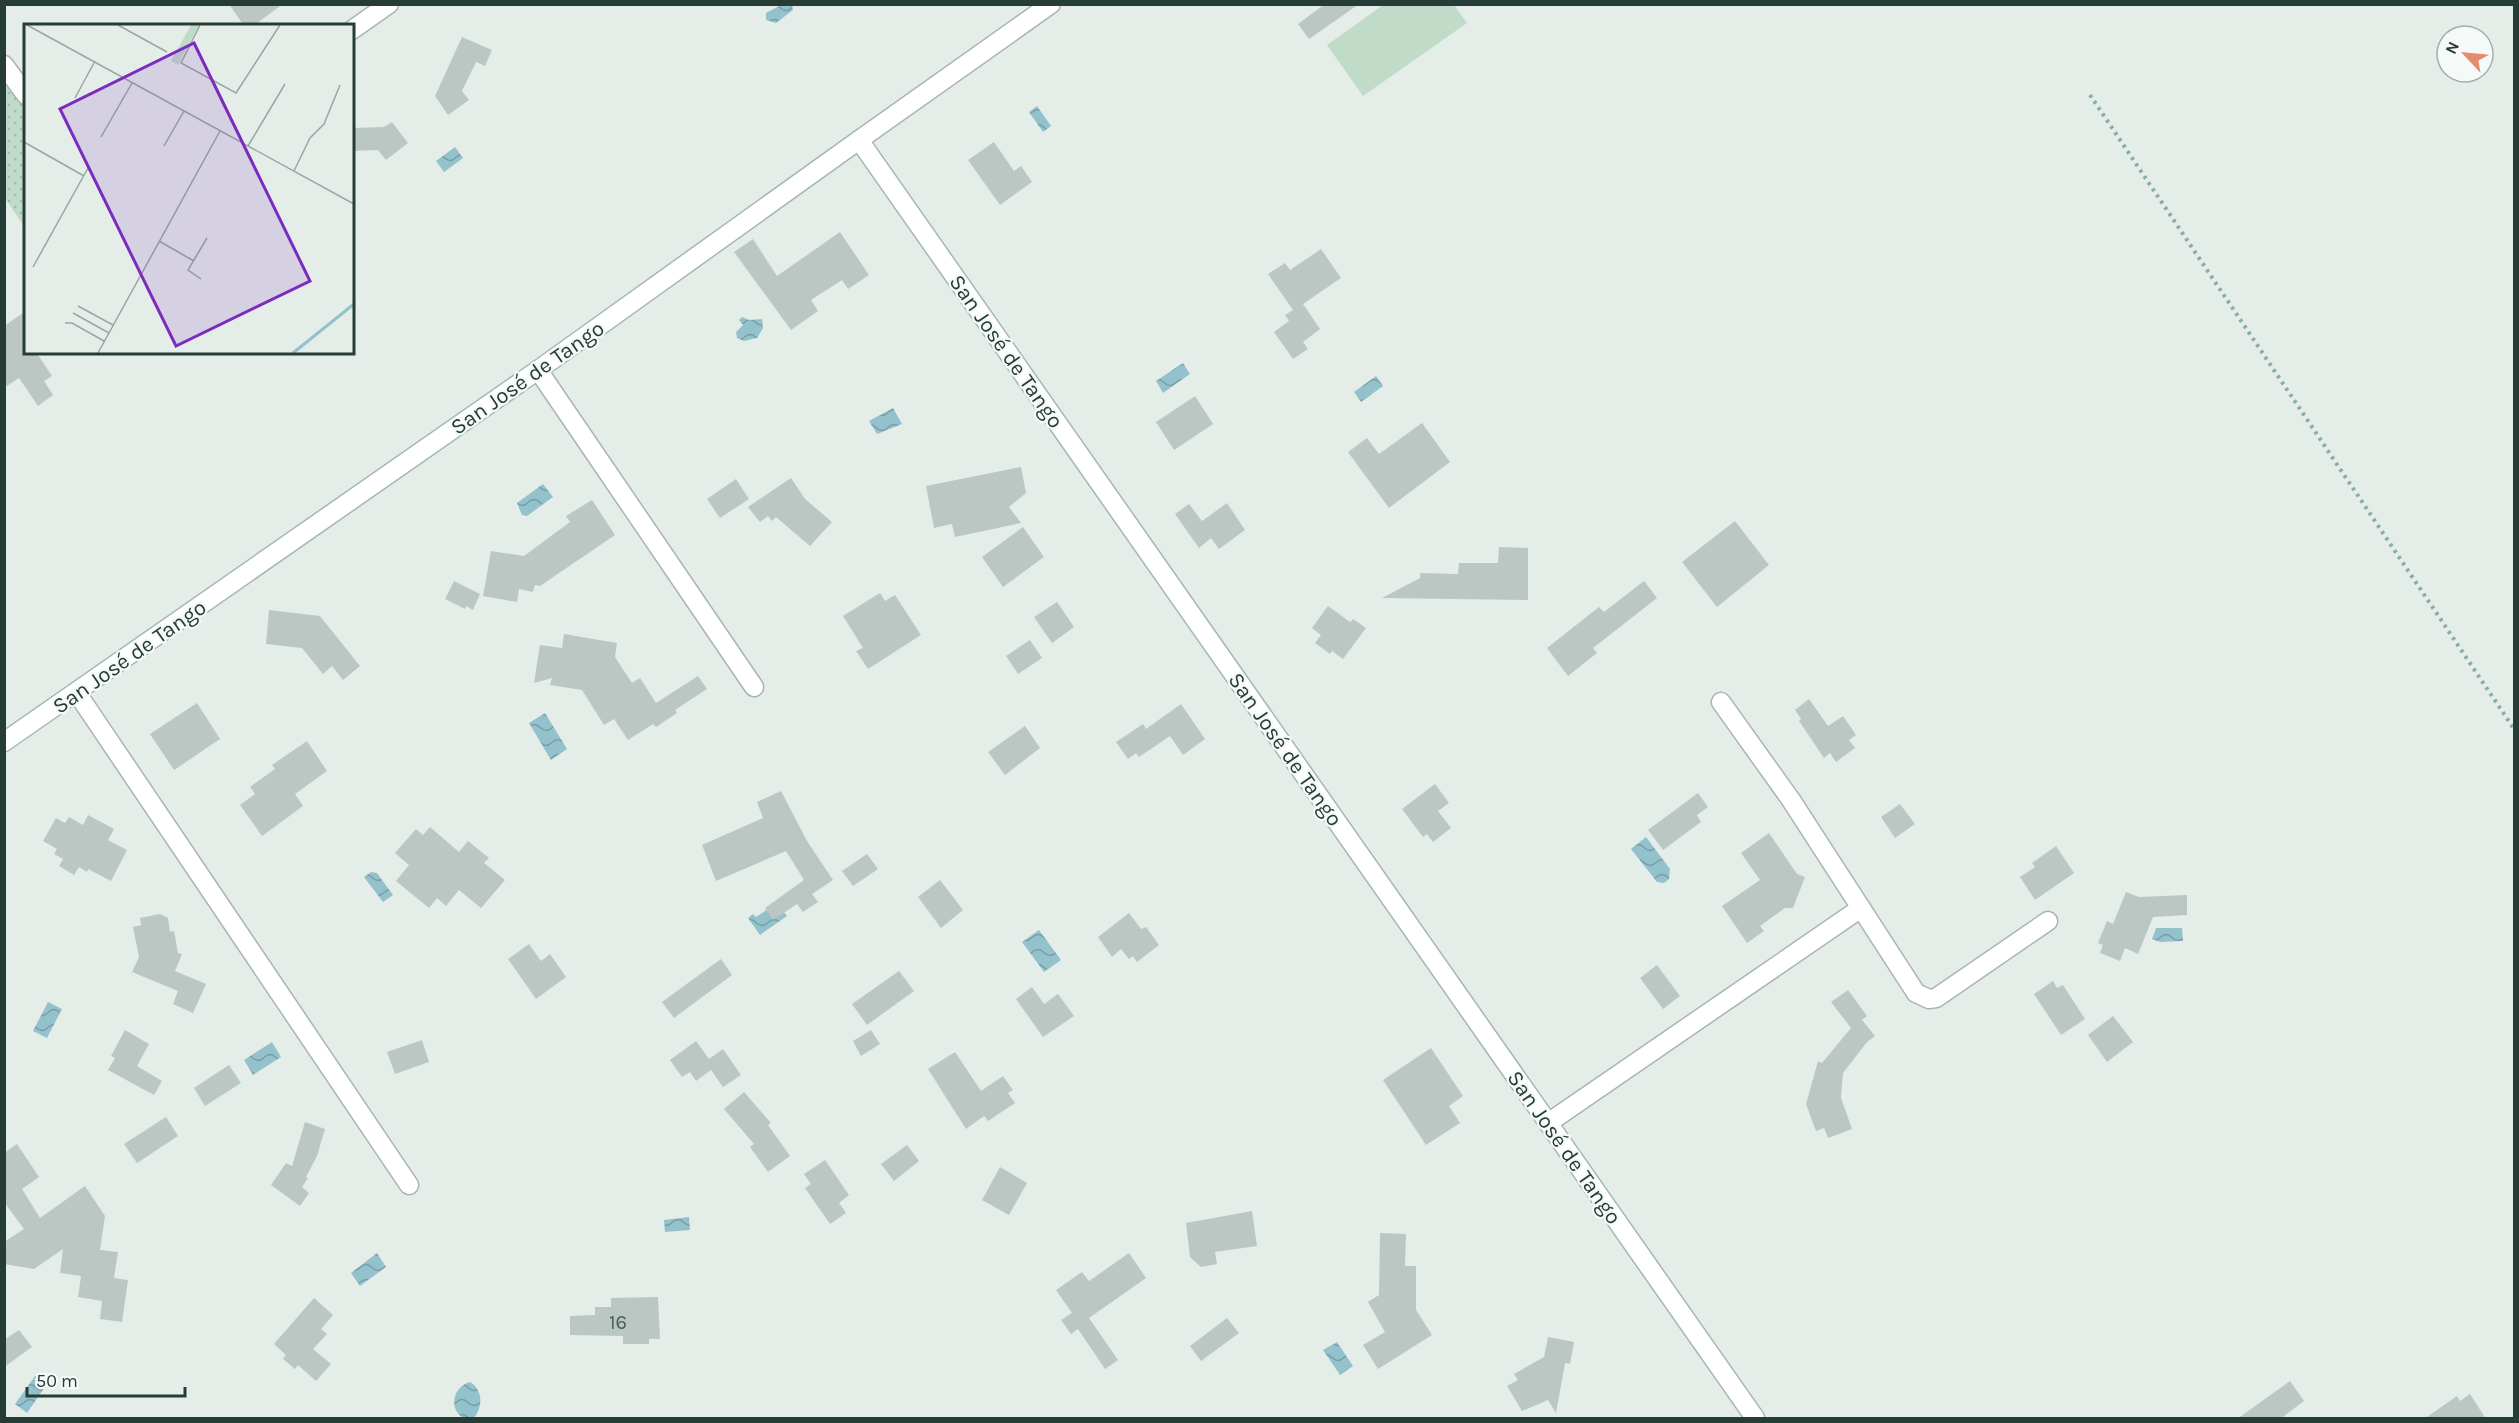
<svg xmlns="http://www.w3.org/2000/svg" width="2519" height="1423" font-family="Karla,sans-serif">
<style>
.grass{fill:url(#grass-dots)}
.pitch{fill:#c0dbc8}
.water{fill:url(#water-waves)}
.building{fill:#bbc7c3}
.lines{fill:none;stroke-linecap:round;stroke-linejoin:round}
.street-casing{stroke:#a8b5b0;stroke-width:21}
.secondary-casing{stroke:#a4b7b1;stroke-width:21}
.path{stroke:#89ada3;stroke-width:4;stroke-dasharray:3 4.5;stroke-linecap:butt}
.street{stroke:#fff;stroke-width:18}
.secondary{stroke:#fff;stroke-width:18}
.labels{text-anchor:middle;stroke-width:4.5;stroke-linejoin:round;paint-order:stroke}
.number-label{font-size:20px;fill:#4b605a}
.street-label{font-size:22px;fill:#263d37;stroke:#f5f9f7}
.inset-river{fill:none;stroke:#93c1cc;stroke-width:3}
.inset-road{fill:none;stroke:#99a7a2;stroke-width:1.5}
.view{fill:#7b2cbf;fill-opacity:0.15;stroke:#7b2cbf;stroke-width:3}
.inset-edge{fill:none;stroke:#263d37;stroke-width:3}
</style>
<defs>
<pattern id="grass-dots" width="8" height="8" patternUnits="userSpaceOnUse" patternTransform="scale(1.5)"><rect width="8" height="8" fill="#c0dbc8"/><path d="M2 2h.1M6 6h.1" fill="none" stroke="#a5bdac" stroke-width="1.8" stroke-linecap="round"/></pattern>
<pattern id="water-waves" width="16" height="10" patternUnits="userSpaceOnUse" patternTransform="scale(1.5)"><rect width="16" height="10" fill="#93c1cc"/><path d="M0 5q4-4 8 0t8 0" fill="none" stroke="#789ea6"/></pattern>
</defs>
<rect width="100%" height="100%" fill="#e5ede9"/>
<path class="grass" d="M 4,78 L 25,107 L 25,228 L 5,198 Z"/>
<path class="pitch" d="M 1383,5 L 1454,5 L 1467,23 L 1363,96 L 1327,45 Z"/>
<g class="water">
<path d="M 783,4 L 792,5 L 793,10 L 776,23 L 766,20 L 766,13 Z"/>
<path d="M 1037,106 L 1051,126 L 1043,132 L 1029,112 Z"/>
<path d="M 455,147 L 463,158 L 444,172 L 436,161 Z"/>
<path d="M 742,317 L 749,320 L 762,319 L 763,328 L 757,338 L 744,341 L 737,338 L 736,332 L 743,325 L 739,320 Z"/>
<path d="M 1183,363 L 1190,374 L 1163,393 L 1156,381 Z"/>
<path d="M 1376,376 L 1383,386 L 1361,402 L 1354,392 Z"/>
<path d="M 893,408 L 902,424 L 877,434 L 869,421 Z"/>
<path d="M 543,484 L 553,497 L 527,516 L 522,515 L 517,503 Z"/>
<path d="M 545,713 L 567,749 L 551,760 L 529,723 Z"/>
<path d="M 1646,837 L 1670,869 L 1669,879 L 1664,883 L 1657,882 L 1631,849 Z"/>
<path d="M 371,872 L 377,873 L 393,895 L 383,902 L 364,877 Z"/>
<path d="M 777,903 L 787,916 L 760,935 L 748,918 L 753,914 L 756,917 Z"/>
<path d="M 2156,928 L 2182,928 L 2183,941 L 2160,942 L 2152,939 Z"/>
<path d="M 1039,930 L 1061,960 L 1044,972 L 1022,942 Z"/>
<path d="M 48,1002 L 62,1009 L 47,1038 L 33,1031 Z"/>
<path d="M 272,1042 L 281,1057 L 253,1075 L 244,1060 Z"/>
<path d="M 689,1217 L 690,1230 L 665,1232 L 664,1220 Z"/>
<path d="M 377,1253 L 386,1267 L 360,1286 L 351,1273 Z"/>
<path d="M 1337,1342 L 1353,1366 L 1340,1375 L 1323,1350 Z"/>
<path d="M 35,1376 L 47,1384 L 27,1413 L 15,1404 Z"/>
<path d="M 470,1382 C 483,1390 483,1406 474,1418 L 463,1418 C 448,1408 453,1387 470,1382 Z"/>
</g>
<g class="building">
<path d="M 229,4 L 283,4 L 253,26 L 244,26 Z"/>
<path d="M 1325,4 L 1359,4 L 1309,39 L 1298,24 Z"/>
<path d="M 462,37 L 492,50 L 485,66 L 476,62 L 462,91 L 469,100 L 448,115 L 435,96 Z"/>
<path d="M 392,122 L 408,143 L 386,160 L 378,150 L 352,151 L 352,128 L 384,127 Z"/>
<path d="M 994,142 L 1014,171 L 1021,166 L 1032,182 L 1000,205 L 968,160 Z"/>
<path d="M 840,232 L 869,275 L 848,289 L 842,280 L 811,300 L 818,311 L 791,330 L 734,252 L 753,239 L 777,276 Z"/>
<path d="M 1321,249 L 1341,278 L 1303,304 L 1320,329 L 1303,342 L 1308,349 L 1293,359 L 1274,332 L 1289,321 L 1285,315 L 1293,310 L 1268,274 L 1285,263 L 1290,270 Z"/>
<path d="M 26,311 L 26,352 L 36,352 L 52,376 L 44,381 L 53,395 L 38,406 L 19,378 L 4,388 L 4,326 Z"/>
<path d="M 1195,396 L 1213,424 L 1174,450 L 1156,422 Z"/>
<path d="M 1422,423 L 1450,462 L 1389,508 L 1348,452 L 1367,438 L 1379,454 Z"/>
<path d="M 1021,467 L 1026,493 L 1009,507 L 1021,523 L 955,537 L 952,524 L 934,528 L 926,486 Z"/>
<path d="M 791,478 L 805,499 L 832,522 L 810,546 L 776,517 L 772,521 L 768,516 L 760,522 L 748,507 Z"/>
<path d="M 736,479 L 749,499 L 720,518 L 707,499 Z"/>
<path d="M 592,500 L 615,535 L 540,586 L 535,585 L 533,592 L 519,589 L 517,602 L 483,596 L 491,551 L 524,556 L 570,522 L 566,516 Z"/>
<path d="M 1227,503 L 1245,530 L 1219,549 L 1211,538 L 1199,548 L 1175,514 L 1189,504 L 1202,521 Z"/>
<path d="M 1735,521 L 1769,565 L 1717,607 L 1682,562 Z"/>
<path d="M 1023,527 L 1044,557 L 1003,587 L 982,557 Z"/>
<path d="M 1499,547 L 1528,548 L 1528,600 L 1382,598 L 1420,578 L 1420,573 L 1458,574 L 1459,563 L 1498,563 Z"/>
<path d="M 454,581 L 480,594 L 473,610 L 466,606 L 465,609 L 445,599 Z"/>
<path d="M 1644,581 L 1657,598 L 1593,648 L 1597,653 L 1568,676 L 1547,648 L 1599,607 L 1604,612 Z"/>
<path d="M 880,593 L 885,601 L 895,595 L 921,635 L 868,669 L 856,651 L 863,648 L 843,616 Z"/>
<path d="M 1057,602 L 1074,627 L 1052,643 L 1034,617 Z"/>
<path d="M 1328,606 L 1350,622 L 1353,619 L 1366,628 L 1343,659 L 1332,651 L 1330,654 L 1315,643 L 1321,635 L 1312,628 Z"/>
<path d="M 269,610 L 320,616 L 360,666 L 343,680 L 332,666 L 323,674 L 302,648 L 266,644 Z"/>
<path d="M 564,634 L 617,643 L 615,657 L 632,683 L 640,678 L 656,703 L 698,676 L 707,689 L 675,710 L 677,713 L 656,727 L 653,724 L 628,740 L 614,719 L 604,725 L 582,690 L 550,685 L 552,678 L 534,683 L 540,645 L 562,648 Z"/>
<path d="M 1030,640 L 1042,658 L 1018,674 L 1006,656 Z"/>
<path d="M 1809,699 L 1828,726 L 1843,716 L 1856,735 L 1849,740 L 1855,748 L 1836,762 L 1830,753 L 1824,758 L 1799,721 L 1801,719 L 1795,710 Z"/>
<path d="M 197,703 L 220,739 L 174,770 L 150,734 Z"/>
<path d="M 1181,704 L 1205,739 L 1183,755 L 1170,736 L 1139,757 L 1136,753 L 1128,759 L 1116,742 L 1143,724 L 1146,729 Z"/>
<path d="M 1025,726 L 1040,748 L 1005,775 L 988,752 Z"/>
<path d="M 307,741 L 327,771 L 295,794 L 303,806 L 262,836 L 240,805 L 255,794 L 250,787 L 275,769 L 272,765 Z"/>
<path d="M 1435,784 L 1449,803 L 1438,811 L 1451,828 L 1433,842 L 1427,834 L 1423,837 L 1402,809 Z"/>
<path d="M 781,791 L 807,841 L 833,880 L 812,894 L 818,902 L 803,912 L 797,904 L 773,920 L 765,908 L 804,880 L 786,851 L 716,881 L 702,845 L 763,818 L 757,802 Z"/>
<path d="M 1698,793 L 1708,807 L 1697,815 L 1701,822 L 1663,850 L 1648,830 Z"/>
<path d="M 1900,804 L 1915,824 L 1895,838 L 1881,817 Z"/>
<path d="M 88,815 L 114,829 L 108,840 L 127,850 L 111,881 L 88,869 L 87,872 L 79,867 L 74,875 L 59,866 L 63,859 L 54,854 L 57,849 L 43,841 L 56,818 L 65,823 L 69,817 L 83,825 Z"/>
<path d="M 430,827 L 459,852 L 468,841 L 489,858 L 484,863 L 505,880 L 481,908 L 459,890 L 446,906 L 437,898 L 429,908 L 396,881 L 409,865 L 395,853 L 416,829 L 423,835 Z"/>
<path d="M 1769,833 L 1797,874 L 1805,877 L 1793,908 L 1785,908 L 1760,926 L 1764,931 L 1747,943 L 1722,906 L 1760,880 L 1741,853 Z"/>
<path d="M 2056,846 L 2074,873 L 2035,900 L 2020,877 L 2035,867 L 2032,863 Z"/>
<path d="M 867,854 L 878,869 L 853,886 L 842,871 Z"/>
<path d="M 940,880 L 963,910 L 941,928 L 918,897 Z"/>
<path d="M 2126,892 L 2139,897 L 2187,895 L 2187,915 L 2153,917 L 2138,954 L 2125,948 L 2120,961 L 2100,953 L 2103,945 L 2098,943 L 2107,921 L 2113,924 Z"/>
<path d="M 1129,913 L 1141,929 L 1146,927 L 1159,945 L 1137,962 L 1133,956 L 1129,959 L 1121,949 L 1112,957 L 1098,937 Z"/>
<path d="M 160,914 L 168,918 L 170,932 L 174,931 L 178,953 L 182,954 L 175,971 L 206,984 L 193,1013 L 173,1004 L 178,991 L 132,972 L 139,957 L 133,927 L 141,925 L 140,918 Z"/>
<path d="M 529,944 L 541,961 L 550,954 L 566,977 L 536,999 L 508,959 Z"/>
<path d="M 721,959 L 732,975 L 674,1018 L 662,1002 Z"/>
<path d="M 1657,965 L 1680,996 L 1663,1009 L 1640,978 Z"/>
<path d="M 899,971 L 914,991 L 867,1025 L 852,1004 Z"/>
<path d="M 2053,981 L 2057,988 L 2063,985 L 2085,1019 L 2061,1035 L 2034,994 Z"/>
<path d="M 1032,987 L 1044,1004 L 1058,994 L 1074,1016 L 1043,1037 L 1016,999 Z"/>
<path d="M 1848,990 L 1867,1016 L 1862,1020 L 1875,1036 L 1867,1042 L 1843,1073 L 1841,1098 L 1852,1129 L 1828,1138 L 1824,1128 L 1816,1131 L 1806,1104 L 1818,1061 L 1822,1063 L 1851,1028 L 1831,1002 Z"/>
<path d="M 2113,1016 L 2133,1042 L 2107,1062 L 2088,1035 Z"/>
<path d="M 125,1030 L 149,1044 L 137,1066 L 162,1081 L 154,1095 L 108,1070 L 115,1058 L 111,1056 Z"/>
<path d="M 871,1030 L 880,1044 L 861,1056 L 853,1041 Z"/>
<path d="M 422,1040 L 429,1062 L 395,1074 L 387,1052 Z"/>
<path d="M 696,1041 L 709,1059 L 723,1049 L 741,1075 L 723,1087 L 711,1070 L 696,1081 L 690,1072 L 682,1077 L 670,1060 Z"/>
<path d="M 1431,1048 L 1463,1096 L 1449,1106 L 1460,1123 L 1426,1145 L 1383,1080 Z"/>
<path d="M 955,1052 L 981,1091 L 1003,1076 L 1013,1090 L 1008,1093 L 1015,1103 L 988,1121 L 984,1116 L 966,1129 L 928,1069 Z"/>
<path d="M 229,1065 L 241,1083 L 205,1106 L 194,1088 Z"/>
<path d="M 744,1092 L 771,1123 L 768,1125 L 790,1156 L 768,1172 L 750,1147 L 754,1144 L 724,1109 Z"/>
<path d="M 166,1117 L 178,1136 L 137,1163 L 124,1144 Z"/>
<path d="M 305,1122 L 325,1129 L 317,1156 L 306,1177 L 308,1178 L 302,1187 L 309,1193 L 300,1206 L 271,1185 L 286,1163 L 292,1166 Z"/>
<path d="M 17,1144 L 39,1177 L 22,1189 L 40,1218 L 85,1186 L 105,1216 L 100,1250 L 118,1252 L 114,1278 L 128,1280 L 122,1322 L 100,1319 L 102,1301 L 78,1297 L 81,1276 L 60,1273 L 63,1249 L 34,1269 L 4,1264 L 4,1242 L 24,1229 L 4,1202 L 4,1153 Z"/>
<path d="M 907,1145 L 919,1161 L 894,1181 L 881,1164 Z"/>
<path d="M 825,1160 L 849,1195 L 839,1203 L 846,1213 L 830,1224 L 805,1188 L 811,1184 L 804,1174 Z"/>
<path d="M 1000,1167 L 1027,1183 L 1009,1215 L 982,1200 Z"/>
<path d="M 1252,1211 L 1257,1246 L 1215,1252 L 1217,1264 L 1201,1267 L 1190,1257 L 1186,1223 Z"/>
<path d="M 1380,1233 L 1406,1234 L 1405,1266 L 1416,1266 L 1416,1310 L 1432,1335 L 1378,1369 L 1363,1345 L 1385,1332 L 1368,1302 L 1379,1295 Z"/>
<path d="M 1129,1253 L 1146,1278 L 1089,1318 L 1118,1360 L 1105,1369 L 1078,1329 L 1071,1334 L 1061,1320 L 1072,1313 L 1056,1290 L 1082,1272 L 1089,1281 Z"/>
<path d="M 658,1297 L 660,1339 L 649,1339 L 649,1344 L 623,1344 L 623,1336 L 570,1335 L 570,1316 L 595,1315 L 595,1307 L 611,1307 L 611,1298 Z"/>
<path d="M 314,1298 L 333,1315 L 321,1329 L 327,1334 L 313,1349 L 331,1364 L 316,1381 L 298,1365 L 295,1369 L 283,1359 L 286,1355 L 274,1344 Z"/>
<path d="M 1227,1318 L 1239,1333 L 1201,1361 L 1190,1346 Z"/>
<path d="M 19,1330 L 32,1347 L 4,1367 L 4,1340 Z"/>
<path d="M 1548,1337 L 1574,1342 L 1570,1364 L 1565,1363 L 1556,1413 L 1548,1400 L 1522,1411 L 1507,1386 L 1518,1380 L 1514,1374 L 1544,1357 Z"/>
<path d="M 2290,1381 L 2304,1401 L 2280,1419 L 2237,1419 Z"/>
<path d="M 2470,1394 L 2486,1419 L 2424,1419 L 2457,1396 L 2460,1401 Z"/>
</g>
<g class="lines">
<defs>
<g id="street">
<path d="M 352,30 L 389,4"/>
<path d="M 4,65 L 26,95"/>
<path d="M 859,140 L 1051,4"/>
<path d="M 538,370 L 754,687"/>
<path d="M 77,693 L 409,1185"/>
<path d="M 1721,702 L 1791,800 L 1916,993 L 1929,999 L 1936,998 L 2048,921"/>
<path d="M 1548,1123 L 1861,908"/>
</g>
<path id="secondary" d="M 4,742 L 538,370 L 859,140 L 1755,1418"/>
</defs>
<use href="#street" class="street-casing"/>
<use href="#secondary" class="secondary-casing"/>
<path class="path" d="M 2090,95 L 2514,729"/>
<use href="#street" class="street"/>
<use href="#secondary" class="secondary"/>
</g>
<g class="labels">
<g class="number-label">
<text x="618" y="1329">16</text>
</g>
<g class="street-label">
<text transform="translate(1007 351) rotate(55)" y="8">San José de Tango</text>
<text transform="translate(527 377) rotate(-35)" y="8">San José de Tango</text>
<text transform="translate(129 656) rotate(-35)" y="8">San José de Tango</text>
<text transform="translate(1286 749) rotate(55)" y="8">San José de Tango</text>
<text transform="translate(1565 1147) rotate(55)" y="8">San José de Tango</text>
</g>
</g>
<g transform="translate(24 24)">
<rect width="330" height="330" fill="#e5ede9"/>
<path d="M 167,1 L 175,1 L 154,41 L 147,37 Z" fill="#c0dbc8"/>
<path class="inset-river" d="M 269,329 L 330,280"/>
<path class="inset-road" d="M 3,1 L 330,180M 94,1 L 143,28M 176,1 L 157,39 L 212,69 L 256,1M 51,74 L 71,37M 77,113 L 108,59M 0,118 L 60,152M 140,122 L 160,87M 224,122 L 261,60M 270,147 L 286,114 L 300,100 L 316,61M 135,217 L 170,237M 9,243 L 64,144M 177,255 L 164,246 L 183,214M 54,282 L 89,301M 49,289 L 85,309M 41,299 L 48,299 L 80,317M 74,329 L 196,107"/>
<path class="view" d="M 170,19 L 286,257 L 152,322 L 36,85 Z"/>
<rect width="330" height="330" class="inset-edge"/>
</g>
<rect width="2519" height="1423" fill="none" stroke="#263d37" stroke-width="12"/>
<g transform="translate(2465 54) rotate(296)"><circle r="28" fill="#f5f9f7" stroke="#a2aeaa" stroke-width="1.5"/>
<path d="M0-4.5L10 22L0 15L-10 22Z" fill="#e48d6c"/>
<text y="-9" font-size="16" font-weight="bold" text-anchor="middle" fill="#263d37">N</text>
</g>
<path d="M27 1387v9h158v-9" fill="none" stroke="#263d37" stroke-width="3"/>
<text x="36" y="1387" font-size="18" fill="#263d37" stroke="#f5f9f7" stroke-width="4.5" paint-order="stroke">50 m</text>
</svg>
